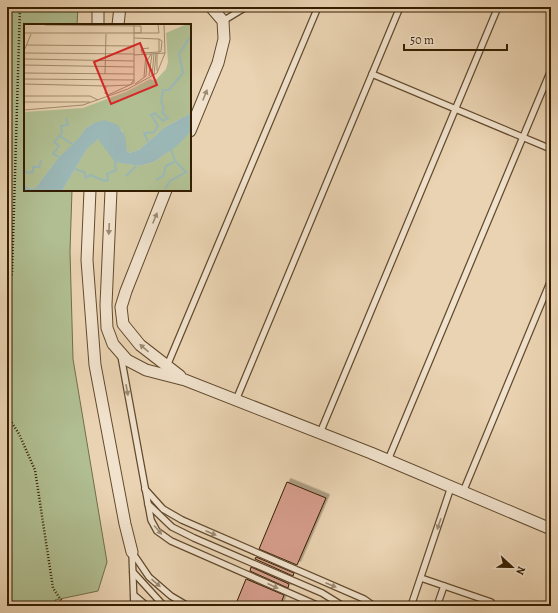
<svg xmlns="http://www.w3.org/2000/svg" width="558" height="613" font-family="Alegreya,serif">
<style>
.green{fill:#b0be91;stroke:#726e49}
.building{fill:#d69d8c;stroke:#351e01;filter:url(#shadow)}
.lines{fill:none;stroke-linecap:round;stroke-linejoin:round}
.service-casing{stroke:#624b2d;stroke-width:8}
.minor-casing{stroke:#624b2d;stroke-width:13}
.path{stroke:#351e01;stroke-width:2.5;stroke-dasharray:1 2;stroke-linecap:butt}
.service{stroke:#f1e2cd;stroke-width:5.5}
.minor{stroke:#f1e2cd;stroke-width:11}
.oneway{fill:#9c8a71}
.inset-river{fill:none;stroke:#9ab6b5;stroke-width:2}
.inset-road{fill:none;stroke:#a28b6b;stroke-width:1}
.view{fill:#d62828;fill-opacity:0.15;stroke:#d62828;stroke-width:2}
.inset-edge{fill:none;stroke:#351e01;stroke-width:2}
</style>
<defs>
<filter id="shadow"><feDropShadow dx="3.5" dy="-3.5" stdDeviation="0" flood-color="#0004"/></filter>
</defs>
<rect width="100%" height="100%" fill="#ead3b2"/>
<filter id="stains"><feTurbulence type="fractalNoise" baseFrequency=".005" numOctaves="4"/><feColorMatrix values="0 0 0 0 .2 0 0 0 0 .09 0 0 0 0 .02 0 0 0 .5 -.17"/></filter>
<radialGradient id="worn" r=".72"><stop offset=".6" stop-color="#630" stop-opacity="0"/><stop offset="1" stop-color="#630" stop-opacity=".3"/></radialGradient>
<path class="green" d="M 7,7 L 78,7 L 77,25 L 25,25 L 25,190 L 72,190 L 70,251 L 73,359 L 107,562 L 98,591 L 55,600 L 58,606 L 7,606 Z"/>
<g class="building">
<path d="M 287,482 L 326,498 L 297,565 L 259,549 Z"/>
<path d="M 256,557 L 294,573 L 293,576 L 255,559 Z"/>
<path d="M 251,567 L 289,584 L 288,588 L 250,571 Z"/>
<path d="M 246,579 L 284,595 L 280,606 L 235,606 Z"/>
</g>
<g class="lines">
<defs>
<g id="service">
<path d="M 223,21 L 246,7"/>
<path d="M 372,74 L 551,149"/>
<path d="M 121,356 L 151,520 L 157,531 L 171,541 L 319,606"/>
<path d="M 167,366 L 318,7"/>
<path d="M 236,400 L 400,7"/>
<path d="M 320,433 L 498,7"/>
<path d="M 388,460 L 551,70"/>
<path d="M 145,489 L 163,509 L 182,520 L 364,599 L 374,606"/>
<path d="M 463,492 L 551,280"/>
<path d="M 148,504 L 172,527 L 194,538 L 322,593 L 343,606"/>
<path d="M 132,552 L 149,577 L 171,596 L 188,606"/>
<path d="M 132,552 L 134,606"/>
<path d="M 133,572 L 164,606"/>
<path d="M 421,578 L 491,602 L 490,606"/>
<path d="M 134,595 L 147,606"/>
<path d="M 411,606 L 451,487"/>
<path d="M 437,606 L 444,586"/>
</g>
<g id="minor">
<path d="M 98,25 L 98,7"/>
<path d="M 118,25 L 120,7"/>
<path d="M 190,131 L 218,63 L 224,39 L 223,21 L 211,7"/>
<path d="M 90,190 L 87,260 L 95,365 L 125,524 L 132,552"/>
<path d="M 111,190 L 106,305 L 107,328 L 113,344 L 127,360 L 146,370 L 185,380 L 371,453 L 551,529"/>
<path d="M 166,190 L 126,291 L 121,307 L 123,324 L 140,345 L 180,376"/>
</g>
</defs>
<use href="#service" class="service-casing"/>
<use href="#minor" class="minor-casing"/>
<g class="path">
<path d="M 7,286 L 12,274 L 20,7"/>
<path d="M 7,415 L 19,434 L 35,470 L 53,588 L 65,606"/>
</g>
<use href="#service" class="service"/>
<use href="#minor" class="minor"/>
</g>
<defs><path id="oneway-solid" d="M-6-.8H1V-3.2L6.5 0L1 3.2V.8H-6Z"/></defs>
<g class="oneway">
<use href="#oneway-solid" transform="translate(205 95) rotate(-68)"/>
<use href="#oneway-solid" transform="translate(155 218) rotate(-68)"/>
<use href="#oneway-solid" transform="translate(109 229) rotate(93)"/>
<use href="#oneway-solid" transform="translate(144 348) rotate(-139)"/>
<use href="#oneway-solid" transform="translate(127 390) rotate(80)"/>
<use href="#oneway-solid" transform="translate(439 524) rotate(109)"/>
<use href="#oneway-solid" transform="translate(158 530) rotate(49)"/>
<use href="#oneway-solid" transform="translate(211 533) rotate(23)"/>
<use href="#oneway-solid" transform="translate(156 583) rotate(41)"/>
<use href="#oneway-solid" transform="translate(331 585) rotate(23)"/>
<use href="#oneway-solid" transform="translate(273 586) rotate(24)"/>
</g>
<g transform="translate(24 24)">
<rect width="167" height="167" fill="#ead3b2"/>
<path d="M 163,0 L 167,0 L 167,89 L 141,103 L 116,125 L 106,129 L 103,127 L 98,106 L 84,97 L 70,99 L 62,104 L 54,116 L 35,133 L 11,164 L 7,165 L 0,160 L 0,88 L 59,84 L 104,67 L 126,55 L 131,57 L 142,45 L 144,38 L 142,9 ZM 167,107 L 167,167 L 38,167 L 63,125 L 72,115 L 77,116 L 93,138 L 115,142 L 130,138 L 144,128 Z" fill="#b0be91"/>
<path d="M 167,89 L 167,107 L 154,121 L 130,138 L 115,142 L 91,138 L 74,115 L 63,125 L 38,167 L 0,167 L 0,160 L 7,165 L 11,164 L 35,133 L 54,115 L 62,104 L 70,99 L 81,96 L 94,101 L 101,112 L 103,127 L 106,129 L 116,125 L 141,103 Z" fill="#9ab6b5"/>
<path class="inset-river" d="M 36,112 L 48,120M 124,118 L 120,109 L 130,108 L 134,102 L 127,91 L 131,89 L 139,97 L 144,94 L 138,88 L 140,84 L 137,78 L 139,66 L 145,66 L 159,49 L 155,30 L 167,12M 35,133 L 29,130 L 35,122 L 30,118 L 38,109 L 37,102 L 44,101 L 42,94M 0,145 L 3,149 L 9,148 L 9,143 L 15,143 L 17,136M 51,145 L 60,148 L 62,154 L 66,151 L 81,157 L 84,156 L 83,150 L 92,146 L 91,138M 102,152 L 112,142M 132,156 L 139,152 L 142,142 L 150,138M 141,165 L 146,157 L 162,148 L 151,137 L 147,125"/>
<path class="inset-road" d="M 21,1 L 117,2 L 117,9 L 110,9M 0,9 L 135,9 L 134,0M 110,14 L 135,15M 2,21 L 110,22M 0,27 L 7,10M 0,29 L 110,30M 118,29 L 135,28 L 136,28 L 137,27 L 138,17 L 135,15 L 135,28M 118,29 L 117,25 L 125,24M 110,31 L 141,29M 0,35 L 110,37M 0,41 L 110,43M 133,47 L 133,30M 0,49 L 110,50M 81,50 L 82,10M 130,51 L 132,30M 125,52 L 128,30M 128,52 L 130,30M 120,53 L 122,30M 0,55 L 110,56M 0,60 L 82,62M 111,60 L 122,52 L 123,37 L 127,30M 81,69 L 84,71 L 110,59 L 110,0M 81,70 L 82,62 L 106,61 L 110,56M 0,72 L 66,72 L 74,76M 0,78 L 66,78M 0,86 L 59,81 L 104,65 L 133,49 L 141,29 L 140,0"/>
<path class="view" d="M 116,19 L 133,61 L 87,80 L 70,38 Z"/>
<rect width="167" height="167" class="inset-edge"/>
</g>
<rect width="558" height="613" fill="none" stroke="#ead3b2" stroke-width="24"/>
<rect x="8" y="8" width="542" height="597" fill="none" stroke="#351e01" stroke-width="2"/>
<rect x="12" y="12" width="534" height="589" fill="none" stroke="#351e01"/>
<g transform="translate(512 567) rotate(112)" stroke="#f1e2cd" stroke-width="3" paint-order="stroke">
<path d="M0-3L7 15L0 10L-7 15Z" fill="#351e01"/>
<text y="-6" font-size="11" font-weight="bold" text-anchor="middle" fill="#351e01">N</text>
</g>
<path d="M404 44v6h103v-6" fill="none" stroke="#351e01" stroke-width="2"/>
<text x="410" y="44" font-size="12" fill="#351e01" stroke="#f1e2cd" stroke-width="3" paint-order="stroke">50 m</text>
<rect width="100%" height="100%" filter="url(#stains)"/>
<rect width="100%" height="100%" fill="url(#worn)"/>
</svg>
